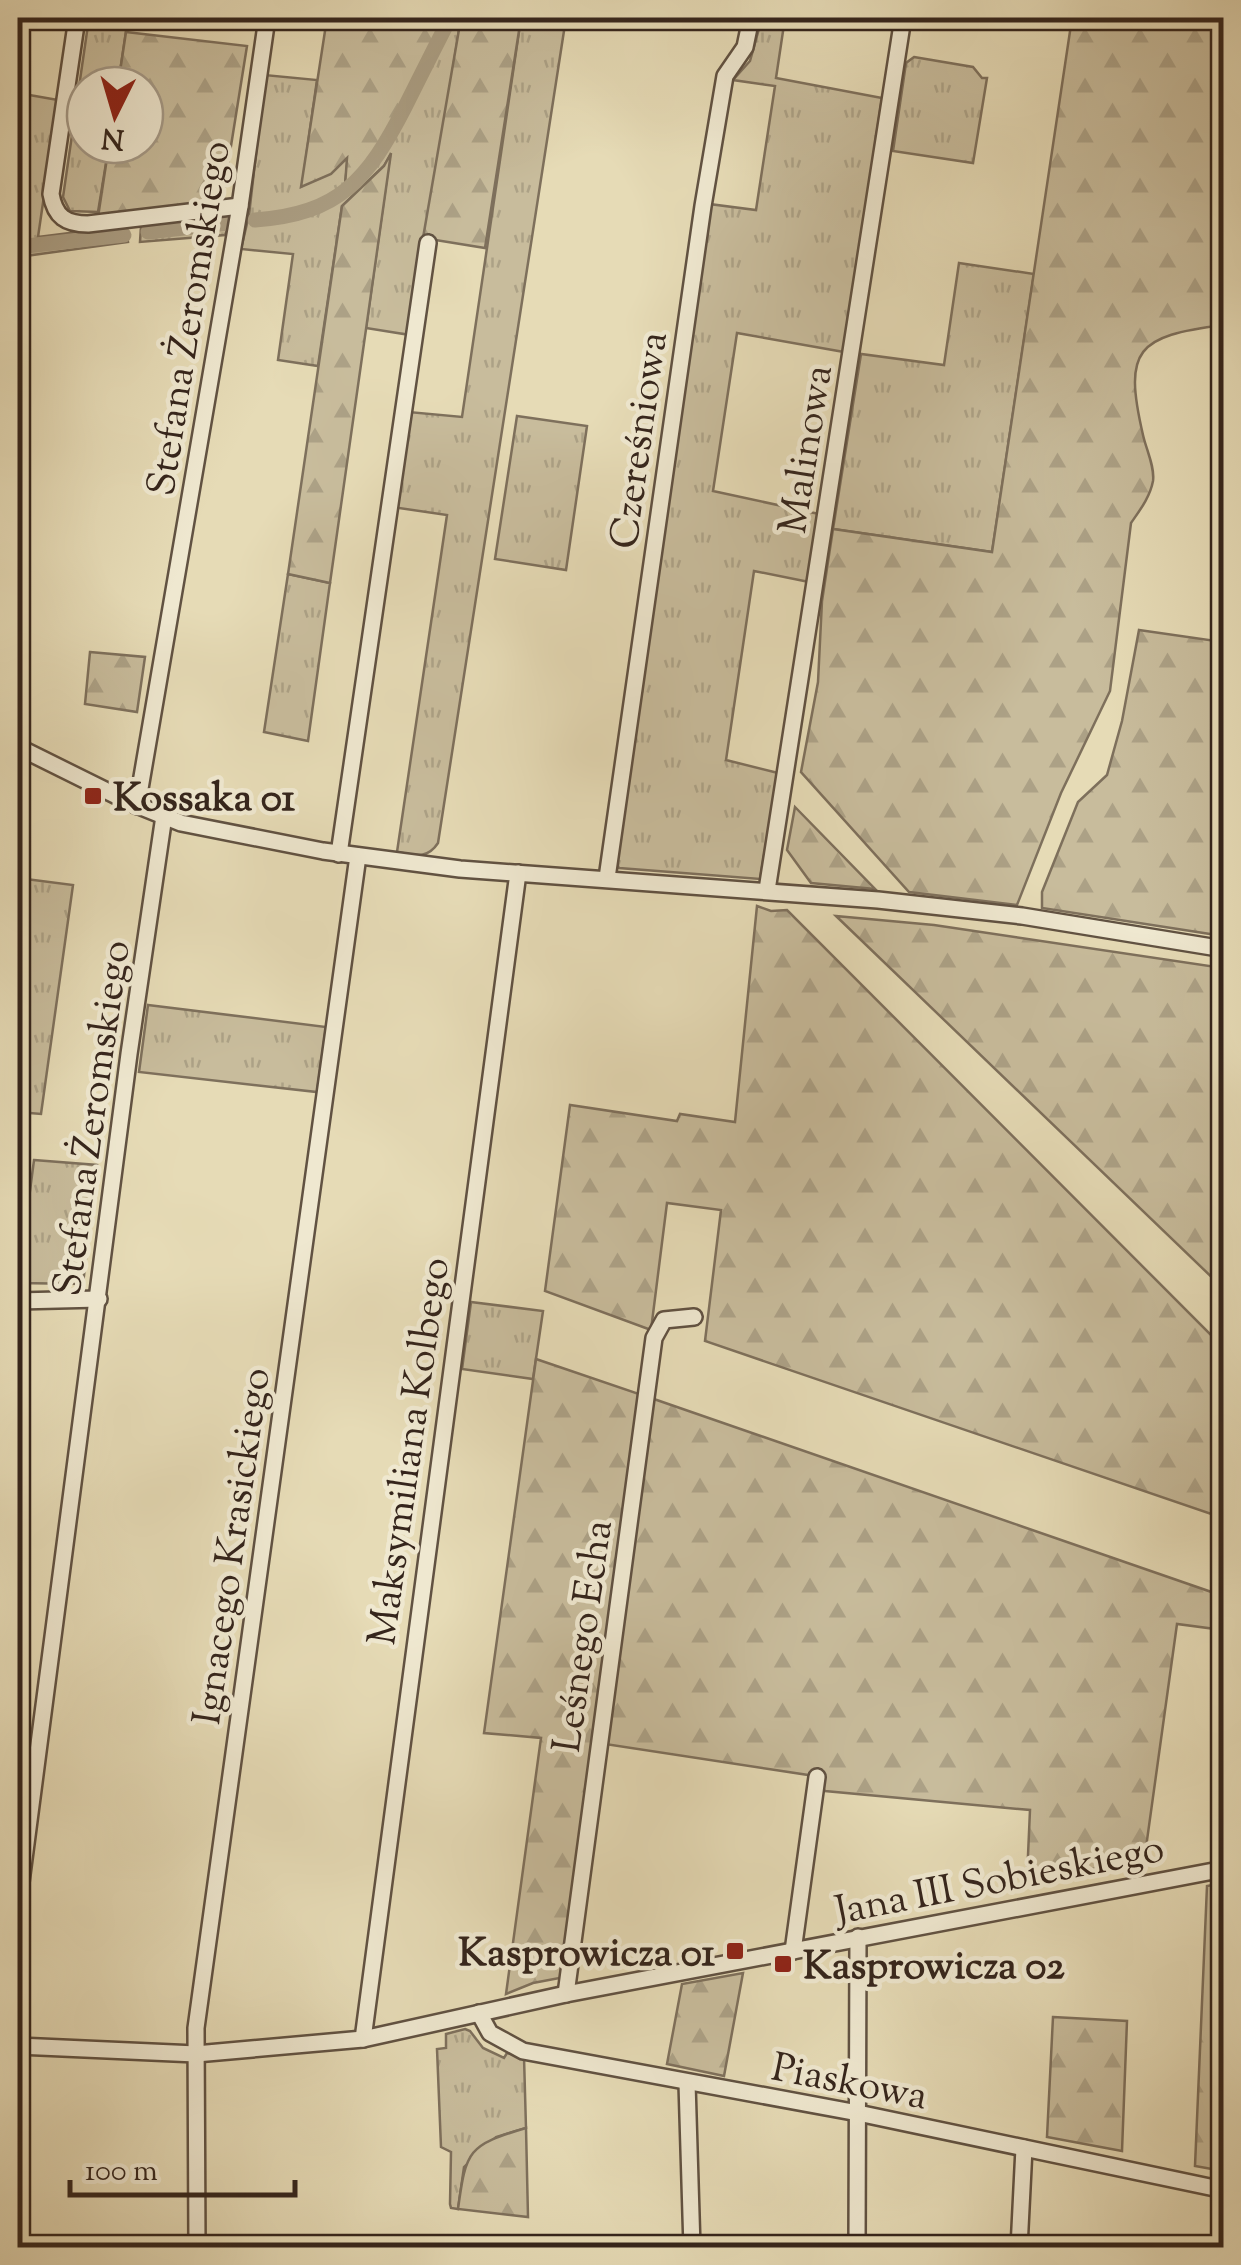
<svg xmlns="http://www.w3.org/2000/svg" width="1241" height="2265" font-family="'Sorts Mill Goudy',serif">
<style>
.grass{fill:url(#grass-tufts);stroke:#7e705c;stroke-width:2.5}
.forest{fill:url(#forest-firs);stroke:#7e705c;stroke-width:2.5}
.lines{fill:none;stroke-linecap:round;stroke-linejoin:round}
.canal{stroke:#aa9d82;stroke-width:15}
.street-casing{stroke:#615242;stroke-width:20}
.street{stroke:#efe8d0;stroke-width:15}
.poi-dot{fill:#8f2418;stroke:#efe8d0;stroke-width:4}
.labels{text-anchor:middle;stroke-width:9;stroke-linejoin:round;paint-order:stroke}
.street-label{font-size:40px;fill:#35251c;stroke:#efe8d0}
.poi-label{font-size:40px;font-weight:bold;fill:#35251c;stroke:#efe8d0;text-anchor:start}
</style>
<defs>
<pattern id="grass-tufts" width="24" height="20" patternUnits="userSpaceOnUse" patternTransform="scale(2.5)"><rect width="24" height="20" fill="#c8bc9c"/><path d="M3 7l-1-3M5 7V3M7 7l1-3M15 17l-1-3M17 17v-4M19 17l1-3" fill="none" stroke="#aca186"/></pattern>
<pattern id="forest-firs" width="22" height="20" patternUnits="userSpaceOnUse" patternTransform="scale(2.5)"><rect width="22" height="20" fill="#c8bc9c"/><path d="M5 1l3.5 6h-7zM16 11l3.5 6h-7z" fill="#aca186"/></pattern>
</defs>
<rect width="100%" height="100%" fill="#e6dbb6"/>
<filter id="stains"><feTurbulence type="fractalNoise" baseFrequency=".002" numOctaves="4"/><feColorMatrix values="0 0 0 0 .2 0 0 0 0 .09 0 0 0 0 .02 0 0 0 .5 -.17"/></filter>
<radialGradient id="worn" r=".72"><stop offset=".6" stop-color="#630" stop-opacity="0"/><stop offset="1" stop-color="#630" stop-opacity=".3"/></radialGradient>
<g class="grass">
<path d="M 89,18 L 128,18 L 118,85 L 85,85 L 85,145 L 109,145 L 98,212 L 70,211 L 63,197 Z"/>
<path d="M 445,18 L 461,18 L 410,335 L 366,328 L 390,156 L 384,166 L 342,206 L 318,366 L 278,360 L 293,254 L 241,249 L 249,215 L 265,75 L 317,80 L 302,186 L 348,157 L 345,184 L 373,159 Z"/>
<path d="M 521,18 L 566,18 L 438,843 C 427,860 414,855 397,852 L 447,515 L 392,507 L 409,412 L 462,417 Z"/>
<path d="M 762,18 L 785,18 L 776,78 L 882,98 L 844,352 L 737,333 L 713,491 L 819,514 L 809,582 L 754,571 L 726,760 L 778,773 L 760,879 L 619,868 L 615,861 L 709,204 L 756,210 L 775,86 L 733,80 L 750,61 Z"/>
<path d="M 914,57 L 973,67 L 982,78 L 987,78 L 973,163 L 893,151 L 906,63 Z"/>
<path d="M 18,93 L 58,100 L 38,237 L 126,226 L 128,242 L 18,257 Z"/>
<path d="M 223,216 L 228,228 L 225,235 L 140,242 L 141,226 L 145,224 Z"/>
<path d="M 959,263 L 1034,274 L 992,552 L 833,529 L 861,354 L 944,365 Z"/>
<path d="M 517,416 L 587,426 L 566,570 L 495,559 Z"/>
<path d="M 288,574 L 330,583 L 308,741 L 264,732 Z"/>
<path d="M 18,878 L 73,885 L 41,1114 L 18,1112 Z"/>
<path d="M 148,1005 L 326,1027 L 317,1092 L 139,1072 Z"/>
<path d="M 34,1160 L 97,1165 L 83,1284 L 18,1283 Z"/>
<path d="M 471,1302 L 543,1311 L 533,1379 L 462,1369 Z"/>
<path d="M 465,2029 L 470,2031 L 483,2048 L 504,2058 L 507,2053 L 524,2057 L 526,2128 L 496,2137 L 464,2167 L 458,2209 L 451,2208 L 450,2204 L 451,2152 L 441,2147 L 437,2049 L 446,2048 L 446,2034 Z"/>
</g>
<g class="forest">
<path d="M 327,18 L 445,18 L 373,159 L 345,186 L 347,158 L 331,174 L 301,187 Z"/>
<path d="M 461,18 L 521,18 L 485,248 L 423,238 Z"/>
<path d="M 1072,18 L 1223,18 L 1223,325 C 1137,336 1123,349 1143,435 C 1146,449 1155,467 1153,481 C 1150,497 1140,510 1131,523 L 1110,691 L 1061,793 L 1017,905 L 909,892 L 801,772 L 818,682 L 822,601 L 833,529 L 992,552 Z"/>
<path d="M 126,32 L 247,46 L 222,202 L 98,217 L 109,145 L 145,145 L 145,85 L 118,85 Z"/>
<path d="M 391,153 L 330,583 L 288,574 L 342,206 L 384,166 Z"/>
<path d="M 1139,630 L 1223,642 L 1223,936 L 1042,908 L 1042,892 L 1078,802 L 1107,775 L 1122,721 Z"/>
<path d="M 90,652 L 145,657 L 137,712 L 85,704 Z"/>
<path d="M 795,807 L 875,889 L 811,883 L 787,850 Z"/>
<path d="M 757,906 L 771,911 L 787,910 L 1223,1347 L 1223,1518 L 705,1341 L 721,1210 L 667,1203 L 651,1330 L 545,1291 L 570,1105 L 677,1121 L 680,1114 L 735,1122 Z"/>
<path d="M 836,916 L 934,925 L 1223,968 L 1223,1288 Z"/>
<path d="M 536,1359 L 642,1395 L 565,1977 L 533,1983 L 506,1994 L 541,1738 L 484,1733 Z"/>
<path d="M 651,1398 L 1223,1596 L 1223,1630 L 1177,1624 L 1144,1862 L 1027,1878 L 1030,1810 L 825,1791 L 808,1775 L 605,1744 Z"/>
<path d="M 1223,1883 L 1224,1883 L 1223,2171 L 1195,2166 L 1207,1886 Z"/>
<path d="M 743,1973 L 724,2076 L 667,2064 L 682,1984 Z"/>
<path d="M 1053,2017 L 1127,2021 L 1122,2151 L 1047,2137 Z"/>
<path d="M 526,2128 L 528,2217 L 458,2209 C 466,2150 468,2145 526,2128 Z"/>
</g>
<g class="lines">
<g class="canal">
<path d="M 255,220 C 340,214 368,179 405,107 C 420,77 435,47 450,18"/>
<path d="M 148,232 L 228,223"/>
<path d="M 18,247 L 124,235"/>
</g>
<defs>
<g id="street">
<path d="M 77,18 L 51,194 C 55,217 66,224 88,224 L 240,206"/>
<path d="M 18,747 L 129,802 L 181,823 L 323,851 L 460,869 L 878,900 L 1022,916 L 1224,949"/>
<path d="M 18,789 L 22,749"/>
<path d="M 137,806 L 240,206 L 267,18"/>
<path d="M 339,854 L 428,243"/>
<path d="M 607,878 L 703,206 L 725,76 L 745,47 L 751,18"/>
<path d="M 767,890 L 903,18"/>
<path d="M 18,1301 L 99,1299"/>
<path d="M 18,1905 L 129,1054 L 164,816"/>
<path d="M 793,1951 L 817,1777"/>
<path d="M 566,1994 L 654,1338 L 664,1320 L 694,1317"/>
<path d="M 479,2013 L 490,2033 L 523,2051 L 858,2113 L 1224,2190"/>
<path d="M 363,2039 L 518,873"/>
<path d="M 18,2046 L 196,2054 L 363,2039 L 566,1994 L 1224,1869"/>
<path d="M 687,2083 L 692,2248"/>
<path d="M 197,2248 L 196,2028 L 358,856"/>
<path d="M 857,2248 L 858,1937"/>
<path d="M 1019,2248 L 1024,2148"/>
</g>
</defs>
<use href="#street" class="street-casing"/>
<use href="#street" class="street"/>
</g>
<g class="poi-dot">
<rect x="83" y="786" width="20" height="20" rx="5"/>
<rect x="725" y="1941" width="20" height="20" rx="5"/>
<rect x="773" y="1954" width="20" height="20" rx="5"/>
</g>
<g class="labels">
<g class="street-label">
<text transform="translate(187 318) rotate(-81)" y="14">Stefana Żeromskiego</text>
<text transform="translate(637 440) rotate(-82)" y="14">Czereśniowa</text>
<text transform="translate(804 449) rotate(-81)" y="14">Malinowa</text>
<text transform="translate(90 1118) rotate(-82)" y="14">Stefana Żeromskiego</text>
<text transform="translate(407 1451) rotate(-82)" y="14">Maksymiliana Kolbego</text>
<text transform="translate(230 1546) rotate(-82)" y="14">Ignacego Krasickiego</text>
<text transform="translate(581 1636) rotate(-82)" y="14">Leśnego Echa</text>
<text transform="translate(999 1878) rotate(-11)" y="14">Jana III Sobieskiego</text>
<text transform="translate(850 2080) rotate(11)" y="14">Piaskowa</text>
</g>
<g class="poi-label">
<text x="113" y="810">Kossaka 01</text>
<text x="715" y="1965" text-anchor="end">Kasprowicza 01</text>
<text x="803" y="1978">Kasprowicza 02</text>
</g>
</g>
<rect width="1241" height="2265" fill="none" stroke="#e6dbb6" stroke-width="60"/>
<rect x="20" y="20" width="1201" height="2225" fill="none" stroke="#35251c" stroke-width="5"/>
<rect x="30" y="30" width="1181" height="2205" fill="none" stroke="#35251c" stroke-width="2.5"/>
<g transform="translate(115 115) rotate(185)"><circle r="48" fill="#efe8d0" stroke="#a59a88" stroke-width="2.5"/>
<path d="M0-8L18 38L0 25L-18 38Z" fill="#8f2418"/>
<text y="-15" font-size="28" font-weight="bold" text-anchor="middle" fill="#35251c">N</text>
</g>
<path d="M70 2180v15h225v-15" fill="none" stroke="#35251c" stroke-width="5"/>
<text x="85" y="2180" font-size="30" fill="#35251c" stroke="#efe8d0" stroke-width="8" paint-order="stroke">100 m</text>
<rect width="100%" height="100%" filter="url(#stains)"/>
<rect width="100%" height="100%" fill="url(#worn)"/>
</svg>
